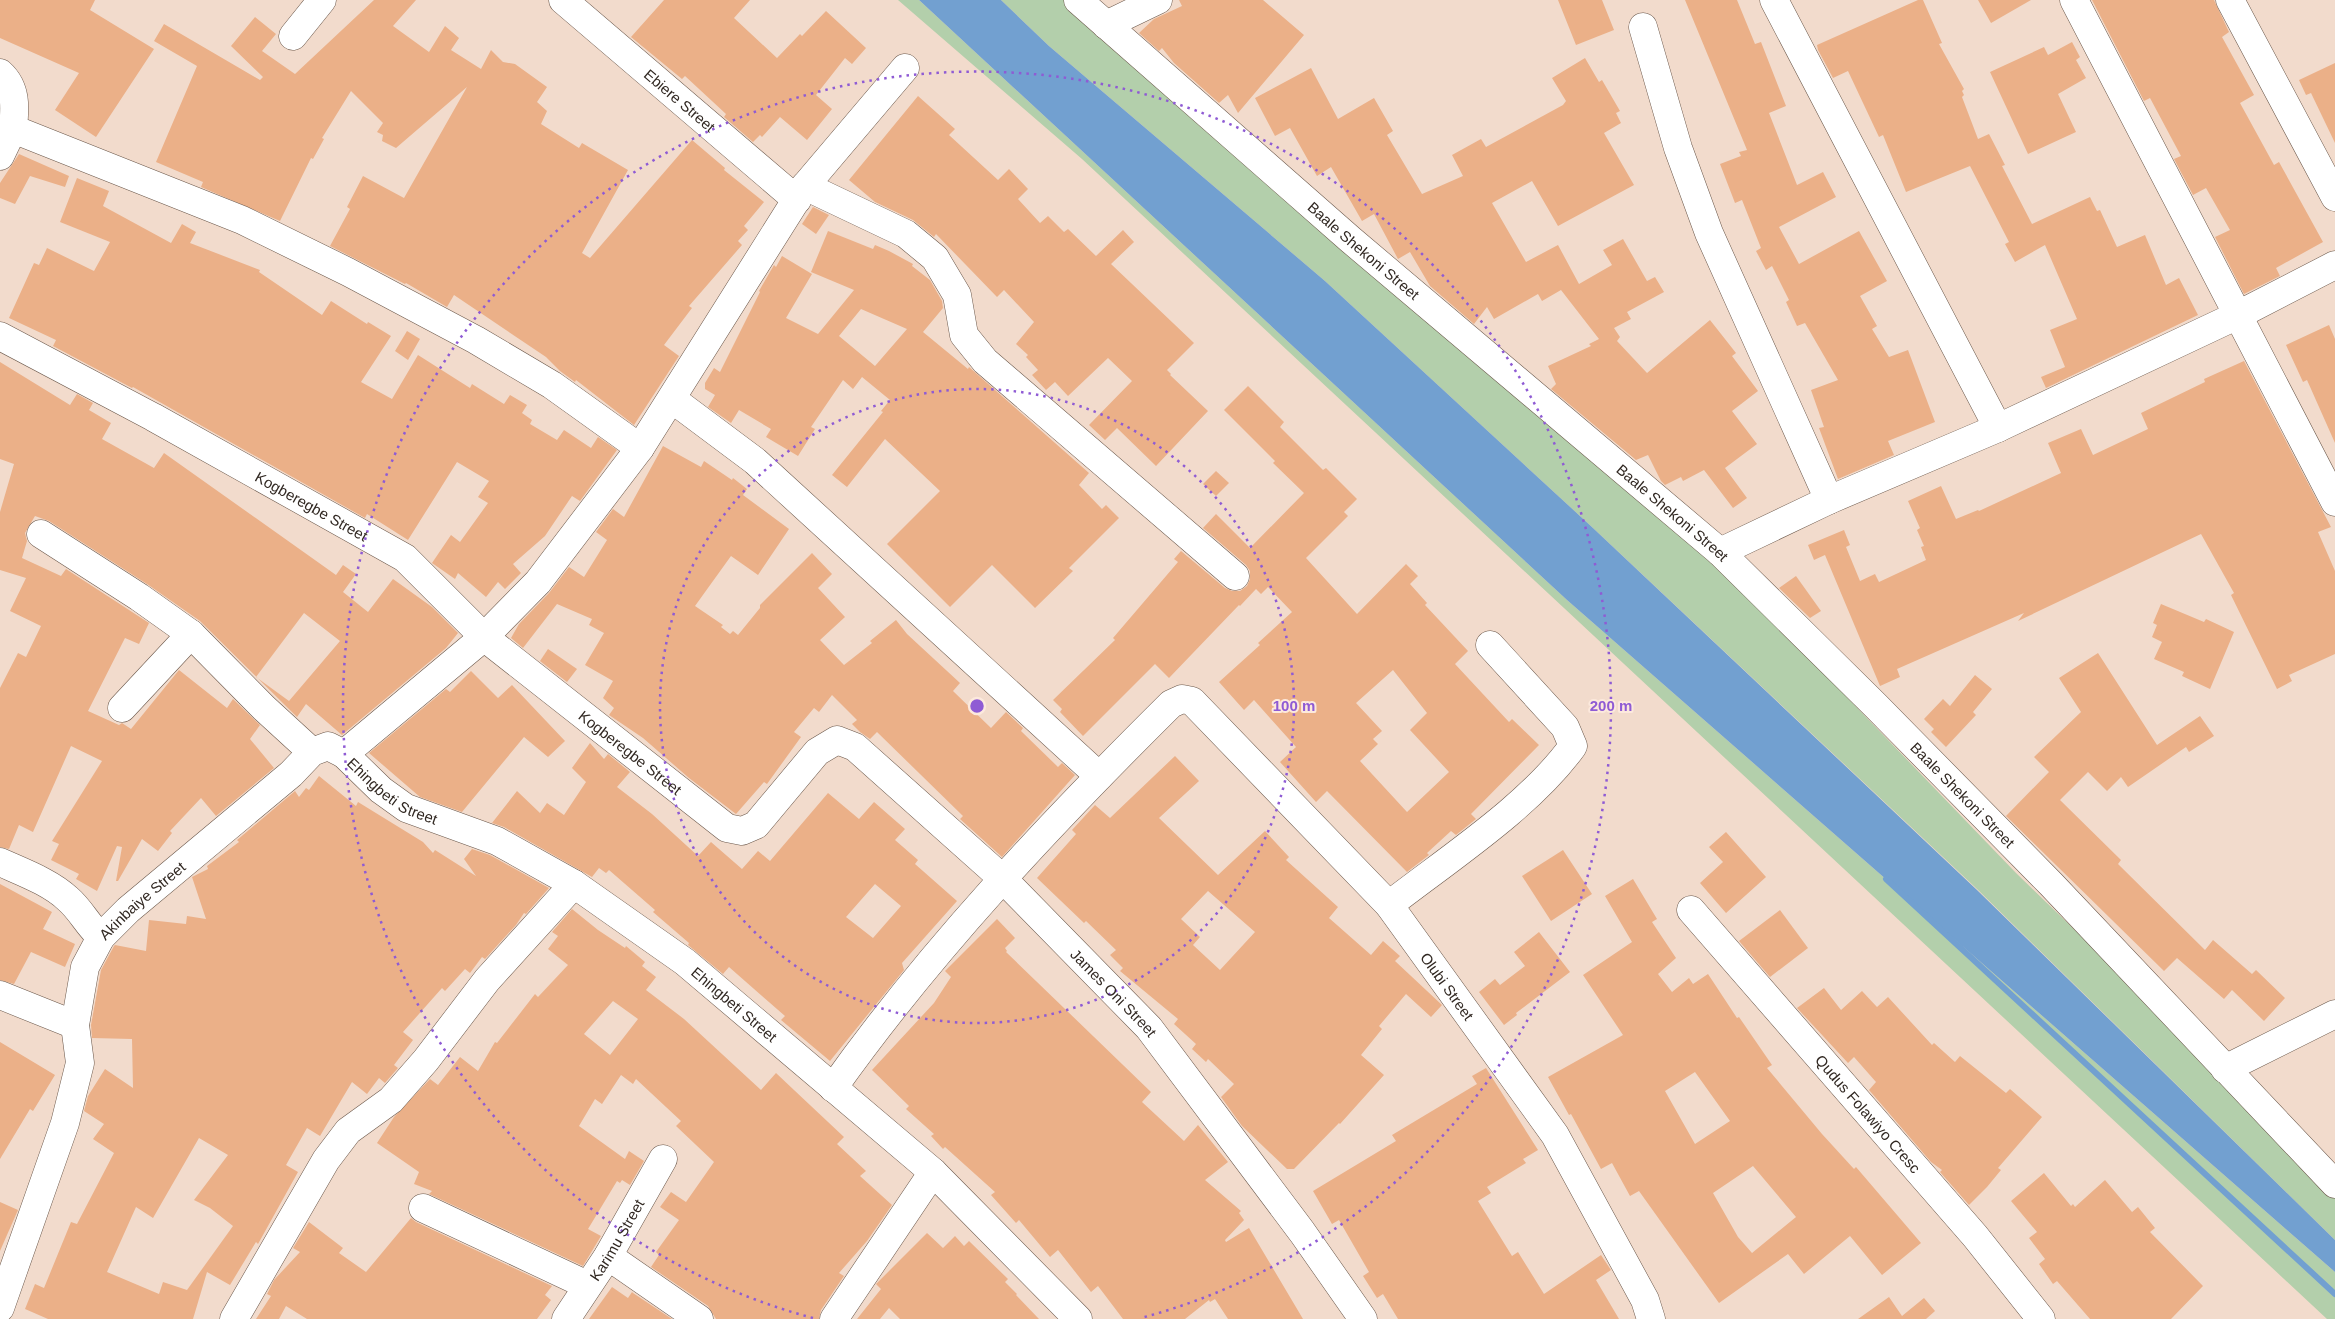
<svg xmlns="http://www.w3.org/2000/svg" width="2335" height="1319" font-family="Helvetica,sans-serif">
  <style>
    .green { fill: #b3cfab }
    .water { fill: #72a0d0 }
    .lines { fill: none; stroke-linecap: round; stroke-linejoin: round }
    .stream { stroke: #72a0d0; stroke-width: 6 }
    .building { fill: #ebb088; fill-rule: evenodd }
    .minor-casing { stroke: #6b584b; stroke-width: 29 }
    .minor { stroke: #fff; stroke-width: 28 }
    .ring { fill: none; stroke: #8f5bd4; stroke-width: 2.5; stroke-dasharray: 2.5 5 }
    .labels { text-anchor: middle; dominant-baseline: central; stroke-width: 4; stroke-linejoin: round; paint-order: stroke }
    .street-label { font-size: 15px; fill: #312822; stroke: #fce9dd }
    .centre { fill: #8f5bd4; stroke: #fce9dd; stroke-width: 2.5 }
    .ring-label { font-size: 15px; text-anchor: middle; font-weight: bold; fill: #8f5bd4; stroke: #fce9dd; stroke-width: 4; stroke-linejoin: round; paint-order: stroke }
  </style>
  <rect width="100%" height="100%" fill="#f2dbcc"/>
  <g class="green">
    <polygon points="898,0 919,0 1567,600 2335,1272 2335,1319 2327,1319 1082,159"/>
    <polygon points="1001,0 1077,0 1715,560 2016,873 2335,1182 2335,1240 1977,889 1593,528 1325,281 1049,46"/>
  </g>
  <polygon class="water" points="919,0 1001,0 1049,46 1325,281 1593,528 1977,890 2335,1240 2335,1272 1567,600"/>
  <g class="lines">
    <polyline class="stream" points="1886,879 2335,1294"/>
  </g>
  <g class="building">
    <polygon points="0,0 95,0 90,10 154,49 96,137 55,110 79,73 0,38"/>
    <polygon points="374,0 416,0 393,26 429,52 445,26 459,38 451,50 481,69 491,50 503,62 515,64 547,87 537,102 547,111 541,124 579,148 582,143 628,170 582,253 590,258 692,140 725,168 724,170 764,202 744,226 748,230 738,241 742,245 689,306 692,308 664,345 679,356 634,425 576,380 575,382 560,371 546,357 454,295 447,307 406,283 405,284 330,246 350,209 347,207 363,176 404,198 467,87 396,148 382,141 383,135 377,132 383,123 351,91 322,138 324,139 313,159 311,158 280,221 201,187 203,182 156,162 197,66 154,41 164,24 260,80 263,77 231,46 255,17 276,34 262,51 295,74"/>
    <polygon points="664,0 750,0 734,18 777,58 800,34 802,36 826,11 866,48 852,64 845,58 816,95 832,109 807,140 780,117 762,137 760,135 753,142 724,117 726,114 685,76 682,79 631,37"/>
    <polygon points="1179,0 1263,0 1304,35 1238,113 1228,95 1219,103 1174,63 1162,48 1159,51 1139,33 1154,19 1182,6"/>
    <polygon points="1558,0 1602,0 1614,30 1576,45"/>
    <polygon points="1685,0 1737,0 1755,44 1761,42 1786,106 1769,113 1797,185 1823,172 1836,197 1779,227 1799,264 1859,231 1887,281 1860,296 1877,326 1872,329 1889,357 1908,350 1935,422 1888,441 1894,455 1838,479 1819,428 1824,427 1811,390 1838,380 1805,323 1797,326 1786,302 1789,300 1772,266 1766,270 1756,251 1761,248 1742,200 1735,203 1720,164 1741,156 1739,152 1747,150"/>
    <polygon points="1918,0 1923,0 1942,43 1939,44 1964,89 1962,91 1964,95 1962,97 1978,139 1989,134 2005,165 2002,166 2032,224 2090,197 2097,211 2100,210 2117,247 2145,235 2166,285 2179,278 2198,315 2046,388 2041,377 2065,367 2050,330 2077,319 2045,245 2015,262 2005,244 2009,242 1970,166 1906,192 1883,135 1879,137 1848,71 1833,78 1818,50 1817,45"/>
    <polygon points="1978,0 2031,0 1991,23"/>
    <polygon points="2092,0 2214,0 2229,32 2222,37 2254,95 2240,103 2274,165 2279,162 2323,242 2276,268 2280,276 2244,294 2215,237 2230,230 2206,188 2193,195 2174,159 2181,156 2150,98 2144,101"/>
    <polygon points="2072,42 2080,57 2076,60 2086,78 2058,94 2076,132 2028,154 1990,72 2044,47 2048,55"/>
    <polygon points="1585,58 1599,82 1602,80 1620,111 1616,113 1621,123 1604,133 1634,185 1558,226 1532,181 1492,203 1526,262 1558,245 1579,284 1612,265 1603,250 1623,239 1647,281 1655,277 1664,292 1627,312 1631,319 1614,328 1620,337 1617,341 1647,373 1710,320 1736,353 1732,356 1758,391 1732,411 1757,444 1725,468 1747,498 1733,508 1704,470 1683,481 1681,477 1665,485 1661,481 1648,455 1636,460 1551,389 1556,384 1548,366 1591,346 1589,344 1599,339 1561,290 1542,301 1538,294 1494,319 1487,307 1474,324 1430,286 1410,252 1398,259 1374,214 1362,221 1331,167 1317,176 1290,128 1275,136 1255,98 1311,68 1338,119 1374,98 1393,131 1387,135 1422,194 1463,176 1452,155 1481,139 1486,147 1563,105 1566,101 1552,78"/>
    <polygon points="2335,63 2335,143 2311,93 2306,95 2299,80"/>
    <polygon points="918,96 955,129 949,135 998,180 1009,169 1028,189 1018,199 1040,223 1048,216 1064,232 1068,229 1096,256 1123,230 1134,242 1111,264 1194,343 1167,370 1171,374 1170,375 1208,411 1156,466 1117,428 1105,440 1089,425 1132,381 1108,358 1068,396 1055,382 1046,390 1032,375 1038,370 1026,357 1028,355 1016,344 1034,322 1004,290 997,297 936,234 934,237 913,220 875,202 849,180"/>
    <polygon points="19,154 69,176 65,187 30,176 15,204 0,198 0,183"/>
    <polygon points="77,178 109,191 103,206 171,243 182,224 196,232 190,243 260,270 259,272 322,315 331,301 367,324 368,322 391,336 361,382 392,399 418,355 470,388 472,384 504,404 510,395 527,405 522,413 532,420 530,424 557,440 564,430 591,448 598,437 617,450 580,501 572,496 545,536 513,564 521,573 505,589 498,582 486,597 458,573 455,579 432,563 451,535 460,542 488,503 478,497 489,481 457,462 408,540 367,514 365,518 133,387 132,388 53,346 56,340 9,318 34,263 39,265 47,248 94,271 110,242 60,222"/>
    <polygon points="813,207 829,215 816,234 802,224"/>
    <path d="M828 231 873 249 875 245 889 251 913 264 912 266 930 280 942 301 943 308 923 332 968 369 969 367 1089 473 1079 485 1102 509 1106 505 1119 518 1069 568 1073 571 1035 608 992 565 950 607 887 544 940 491 885 439 847 487 832 475 883 412 881 411 890 400 862 377 853 389 843 380 811 427 815 429 798 456 766 437 771 429 739 410 731 423 708 407 715 395 705 389V383L714 368 720 372 760 292 759 291 774 265 776 267 782 256 812 274 786 318 818 334 854 290 811 272ZM861 309 907 329 875 366 839 336Z"/>
    <polygon points="2329,325 2335,339 2335,443 2307,380 2303,382 2286,345"/>
    <polygon points="407,331 420,339 408,360 395,351"/>
    <polygon points="2244,361 2331,527 2318,532 2335,571 2335,654 2289,675 2292,681 2277,689 2231,595 2234,593 2201,534 2018,621 2024,613 1897,669 1900,677 1880,686 1825,555 1814,560 1808,545 1844,530 1850,545 1846,547 1860,581 1875,574 1879,582 1926,560 1921,547 1924,546 1917,530 1920,528 1908,501 1941,486 1956,519 1978,510 1979,511 2061,473 2048,443 2081,429 2093,455 2148,429 2141,413 2205,382 2204,379"/>
    <path d="M0 362 70 405 77 394 93 403 89 410 111 423 102 439 154 468 164 453 336 575 343 565 356 574 343 592 368 612 393 579 432 607 458 633 446 648 342 735 306 704 297 717 200 621 147 584 49 521 35 516 25 533 27 541 22 558 61 576 66 569 149 623 139 644 125 638 88 711 119 725 122 723 131 729 179 670 227 708 233 699 260 725 250 739 274 768 216 816 201 798 170 831 172 833 158 851 142 839 118 881H116L122 847 117 846 97 891 76 879 79 874 51 860 59 844 52 841 102 761 71 746 33 832 19 825 9 849 0 847V688L18 653 26 657 41 626 10 611 26 578 0 570V512L14 464 0 459ZM304 613 340 641 289 701 256 677Z"/>
    <path d="M1248 386 1284 422 1280 427 1323 470 1326 468 1357 499 1344 512 1348 516 1306 558 1357 614 1406 564 1418 576 1410 584 1427 603 1425 605 1468 651 1455 664 1509 722 1512 719 1539 745 1471 814 1476 819 1456 835 1451 831 1427 853 1429 855 1407 872 1327 791 1316 802 1280 762 1296 747 1254 700 1244 710 1219 682 1260 645 1258 643 1292 612 1268 587 1261 594 1256 589 1240 606 1239 605 1169 678 1155 664 1083 736 1060 712 1062 709 1053 700 1115 640 1113 638 1178 562 1174 559 1181 551 1225 588 1232 591H1240L1247 586 1250 579V571L1246 565 1203 528 1216 514 1250 548 1304 493 1273 463 1275 461 1224 410ZM1393 670 1427 713 1410 730 1449 772 1407 812 1360 761 1378 744 1373 739 1382 731 1356 703Z"/>
    <polygon points="663,446 701,467 704,461 732,480 733,478 747,489 743,495 789,529 758,575 731,556 695,606 723,625 721,627 730,634 733,631 738,635 760,608 760,605 812,553 832,574 818,588 845,617 820,640 844,665 872,643 870,641 896,620 907,634 960,683 953,691 991,728 1006,712 1023,728 1021,731 1058,767 1062,763 1075,775 1002,857 960,819 963,816 877,732 870,739 860,732 852,724 857,720 832,695 819,712 814,708 794,732 801,737 767,784 764,782 736,814 689,778 643,738 609,715 614,708 603,698 613,681 585,665 604,633 589,625 592,619 557,604 523,648 511,638 519,624 549,593 569,567 584,577 607,540 596,532 613,509 624,517"/>
    <polygon points="1216,471 1229,483 1216,496 1203,484"/>
    <polygon points="1796,576 1821,611 1810,618 1779,588"/>
    <polygon points="2161,604 2204,622 2206,619 2234,632 2210,689 2182,676 2184,672 2154,659 2162,642 2152,637 2157,625 2153,623"/>
    <polygon points="548,649 577,669 567,682 540,661"/>
    <polygon points="2098,653 2157,745 2200,716 2214,736 2189,752 2186,747 2128,787 2121,777 2107,791 2088,772 2060,800 2121,860 2118,864 2205,950 2213,940 2252,974 2256,970 2285,998 2264,1021 2232,990 2224,999 2177,958 2164,971 2006,816 2049,772 2034,757 2081,712 2059,678"/>
    <polygon points="471,671 498,698 512,685 565,741 548,757 524,737 462,812 420,797 369,753 446,689 450,692"/>
    <polygon points="1975,675 1992,689 1973,712 1976,715 1946,747 1931,732 1934,729 1924,719 1943,699 1950,706"/>
    <path d="M590 743 604 759 608 754 630 772 617 787 652 814 698 856 711 842 742 869 758 851 770 861 828 793 859 819 874 802 905 829 895 840 918 860 915 864 957 901 902 963 904 970 830 1061 781 1020 785 1016 729 967 723 974 688 945 689 943 653 912 655 910 609 870 606 873 599 868 592 877 504 827 492 823 517 791 540 813 547 803 564 815 586 782 572 768ZM875 884 901 906 873 938 846 917Z"/>
    <path d="M1175 756 1199 781 1159 818 1218 875 1265 831 1289 857 1286 860 1338 907 1329 918 1371 955 1383 941 1400 956 1395 961 1442 1005 1431 1017 1406 994 1379 1026 1382 1029 1361 1055 1384 1075 1340 1124 1339 1123 1294 1169H1287L1242 1126 1221 1097 1234 1084 1208 1059 1206 1062 1192 1049 1196 1044 1174 1024 1178 1019 1120 971 1123 968 1110 955 1116 950 1086 921 1084 923 1037 878 1076 834 1072 830 1095 805 1110 818ZM1208 891 1255 932 1220 970 1193 945 1200 937 1181 919Z"/>
    <path d="M319 776 356 806 358 802 423 842 433 853 435 850 476 876 464 859 472 849 490 855 549 888 526 914 524 913 516 925 485 959 482 957 470 973 465 969 445 991 442 988 403 1032 413 1040 394 1065 398 1068 385 1083 379 1078 367 1094 352 1082 320 1136 307 1128 286 1165 298 1172 258 1244 256 1242 230 1285 207 1272 193 1319H48L25 1309 35 1284 44 1288 71 1222 77 1224 114 1153 93 1139 104 1124 84 1111 88 1096 105 1069 133 1088 132 1039 92 1038 91 1025 101 970 114 946 115 945 146 951 149 920 186 924 187 916 206 919 192 877 208 869 207 866 239 842 237 840 295 791 299 797 306 788 309 790ZM199 1138 228 1155 194 1200 210 1208 233 1226 187 1290 163 1282 159 1294 107 1272 136 1207 153 1218Z"/>
    <polygon points="1726,832 1766,877 1726,913 1700,883 1723,862 1709,847"/>
    <polygon points="1563,850 1592,894 1551,921 1522,876"/>
    <path d="M1633 879 1657 919 1652 922 1676 958 1658 974 1672 992 1689 978 1693 984 1708 974 1737 1018 1739 1017 1772 1065 1767 1068 1822 1134 1854 1169 1856 1167 1921 1243 1882 1275 1850 1236 1804 1274 1788 1254 1719 1303 1639 1191 1630 1196 1612 1163 1601 1169 1571 1114 1569 1115 1548 1077 1623 1035 1583 975 1632 942 1605 896ZM1695 1072 1730 1121 1695 1144 1665 1091ZM1753 1166 1796 1217 1752 1253 1738 1237 1713 1193Z"/>
    <polygon points="0,884 52,912 43,929 75,944 65,967 31,952 14,984 0,980"/>
    <path d="M572 909 598 930 625 948 626 946 645 962 642 966 656 977 646 990 684 1019 761 1090 776 1073 794 1090 844 1137 837 1144 866 1171 860 1176 892 1205 867 1241 839 1273 844 1276 821 1310 819 1319H716L708 1306 651 1267 659 1255 656 1252 679 1220 660 1207 671 1192 686 1202 714 1162 676 1126 681 1121 636 1079 633 1084 621 1075 602 1104 595 1099 579 1126 625 1159 629 1151 644 1161 630 1185 622 1180 620 1183 617 1181 588 1229 601 1236 583 1266 429 1194 432 1191 414 1184 419 1172 377 1143 394 1117 430 1079 438 1085 460 1057 478 1071 495 1042 497 1043 535 994 538 997 568 965 548 949 558 936 552 932ZM613 1001 638 1019 610 1055 584 1034Z"/>
    <polygon points="1780,910 1808,948 1770,977 1739,941"/>
    <polygon points="997,919 1015,938 1005,948 1007,951 1006,952 1151,1092 1142,1102 1184,1141 1198,1125 1228,1162 1205,1180 1241,1211 1239,1213 1244,1220 1225,1240 1226,1242 1249,1228 1303,1319 1228,1319 1215,1299 1210,1302 1209,1300 1185,1319 1123,1319 1098,1286 1091,1292 1058,1250 1050,1257 1019,1220 1016,1223 991,1195 995,1192 945,1147 943,1149 931,1136 934,1134 906,1109 909,1106 872,1070 934,1003 951,977 945,971"/>
    <polygon points="1539,932 1570,972 1516,1013 1517,1015 1504,1025 1479,992 1495,979 1500,985 1525,966 1514,952"/>
    <polygon points="1824,988 1841,1010 1862,991 1877,1007 1888,997 1932,1045 1934,1043 1955,1062 1960,1056 2006,1093 2010,1089 2042,1117 1998,1168 2001,1170 1987,1187 1969,1205 1940,1172 1942,1170 1931,1162 1869,1090 1876,1082 1854,1057 1848,1063 1797,1008"/>
    <polygon points="0,1042 55,1075 33,1111 30,1109 0,1159"/>
    <polygon points="1486,1068 1538,1150 1523,1159 1526,1163 1487,1187 1491,1193 1478,1201 1512,1256 1518,1252 1544,1294 1601,1255 1611,1270 1596,1280 1619,1319 1398,1319 1383,1294 1377,1298 1363,1276 1369,1272 1339,1220 1332,1224 1313,1191 1396,1141 1392,1135 1477,1084 1472,1076"/>
    <polygon points="2044,1173 2071,1206 2073,1204 2075,1207 2105,1180 2132,1212 2138,1207 2155,1228 2150,1232 2203,1286 2171,1319 2090,1319 2057,1281 2053,1284 2039,1264 2045,1259 2029,1238 2037,1232 2011,1201"/>
    <polygon points="0,1202 18,1210 0,1251"/>
    <polygon points="411,1218 416,1222 552,1286 545,1295 551,1300 537,1319 307,1319 286,1306 279,1319 256,1319 271,1296 267,1294 274,1280 300,1252 293,1248 309,1222 343,1248 339,1253 366,1272"/>
    <polygon points="927,1233 943,1248 955,1236 964,1246 969,1241 1008,1279 1005,1282 1017,1294 1016,1295 1039,1319 900,1319 889,1308 880,1319 857,1319 881,1289 876,1284"/>
    <polygon points="612,1287 628,1298 632,1292 633,1293 672,1319 589,1319"/>
    <polygon points="1889,1297 1902,1316 1924,1298 1935,1311 1926,1319 1858,1319"/>
  </g>
  <g class="lines">
    <g class="minor-casing">
      <g id="minor">
        <path id="s1" d="M563 0 797 200"/>
        <path id="s2" d="M1078 0 1351 240 1720 552 1876 706 2051 884 2335 1184"/>
        <polyline points="1774,0 1998,428"/>
        <polyline points="2074,0 2335,502"/>
        <polyline points="2230,0 2335,197"/>
        <polyline points="1106,25 1158,0"/>
        <polyline points="1643,27 1678,148 1709,233 1829,500"/>
        <polyline points="293,36 322,0"/>
        <path d="M0 73C17 88 15 108 13 129L242 220 348 272 476 340 552 385 640 448"/>
        <polyline points="0,156 13,129"/>
        <polyline points="805,186 906,234 935,258 957,295 964,335 985,361 1235,576"/>
        <path id="s3" d="M0 336 153 417 405 558 484 637 727 828 742 831 756 825 817 752 837 740 855 747 1003 879 1149 1028 1302 1232 1363 1319"/>
        <polyline points="672,399 755,461 1099,776"/>
        <polyline points="41,534 139,597 191,634 264,708 312,752"/>
        <polyline points="1720,552 1829,500 1998,428 2238,315 2335,265"/>
        <polyline points="122,708 191,634"/>
        <path id="s4" d="M344 754 381 790 406 808 497 841 574 884 685 962 933 1172 1078 1319"/>
        <path d="M0 862C22 872 50 882 68 899 81 910 88 926 101 937"/>
        <path d="M1389 905C1448 859 1530 806 1573 746L1565 727 1490 645"/>
        <path id="s5" d="M1691 910 1975 1236 2041 1319"/>
        <polyline points="0,995 75,1025"/>
        <polyline points="2225,1069 2335,1014"/>
        <path id="s6" d="M833 1088C931 950 1051 823 1171 704L1182 699 1192 701 1389 905 1555 1135 1645 1300 1651 1319"/>
        <polyline points="423,1208 587,1285"/>
        <polyline points="608,1256 699,1319"/>
        <path id="s7" d="M0 1308 65 1123 80 1063 75 1025 85 967 101 937 128 910 291 774 312 752 328 746 344 754 484 637 538 582 640 448 805 186 905 68"/>
        <polyline points="234,1319 326,1160 348,1131 391,1100 426,1060 487,980 574,884"/>
        <path id="s8" d="M566 1319 608 1256 663 1159"/>
        <polyline points="834,1319 933,1172"/>
      </g>
    </g>
    <use href="#minor" class="minor"/>
  </g>
  <g class="ring">
    <circle cx="977" cy="706" r="317"/>
    <path d="M813 1318A634 634 0 1 1 1141 1318"/>
  </g>
  <g class="labels">
    <g class="street-label">
      <text stroke="none"><textPath href="#s1" startOffset="154">Ebiere Street</textPath></text>
      <text stroke="none"><textPath href="#s2" startOffset="380">Baale Shekoni Street</textPath></text>
      <text stroke="none"><textPath href="#s3" startOffset="355">Kogberegbe Street</textPath></text>
      <text stroke="none"><textPath href="#s2" startOffset="785">Baale Shekoni Street</textPath></text>
      <text stroke="none"><textPath href="#s3" startOffset="760">Kogberegbe Street</textPath></text>
      <text stroke="none"><textPath href="#s4" startOffset="62">Ehingbeti Street</textPath></text>
      <text stroke="none"><textPath href="#s2" startOffset="1190">Baale Shekoni Street</textPath></text>
      <text stroke="none"><textPath href="#s7" startOffset="444">Akinbaiye Street</textPath></text>
      <text stroke="none"><textPath href="#s6" startOffset="918">Olubi Street</textPath></text>
      <text stroke="none"><textPath href="#s3" startOffset="1408">James Oni Street</textPath></text>
      <text stroke="none"><textPath href="#s4" startOffset="468">Ehingbeti Street</textPath></text>
      <text stroke="none"><textPath href="#s5" startOffset="270">Qudus Folawiyo Cresc</textPath></text>
      <text stroke="none"><textPath href="#s8" startOffset="94">Karimu Street</textPath></text>
    </g>
  </g>
  <circle cx="977" cy="706" r="8" class="centre"/>
  <g class="ring-label">
    <text x="1294" y="711">100 m</text>
    <text x="1611" y="711">200 m</text>
  </g>
</svg>
